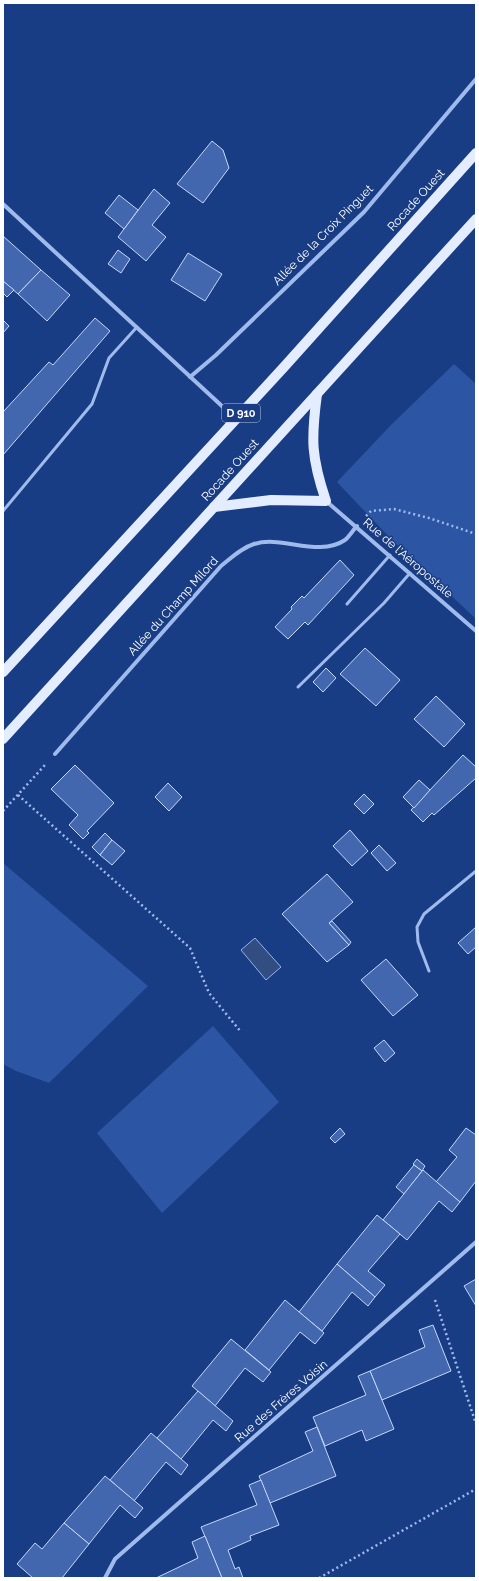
<svg xmlns="http://www.w3.org/2000/svg" width="479" height="1581" font-family="Raleway,sans-serif">
  <style>
    .green { fill: #2c55a3 }
    .water { fill: #324d82; stroke: #92b3ee }
    .building { fill: #4267ae; stroke: #c4d7f9 }
    .lines { fill: none; stroke-linecap: round; stroke-linejoin: round }
    .path { stroke: #9fbaec; stroke-width: 2.5; stroke-dasharray: 2 3; stroke-linecap: butt }
    .service { stroke: #9fbaec; stroke-width: 3 }
    .minor { stroke: #9fbaec; stroke-width: 4 }
    .primary { stroke: #e4ecff; stroke-width: 10 }
    .labels { text-anchor: middle; dominant-baseline: central; stroke-width: 3; stroke-linejoin: round; paint-order: stroke }
    .shield { fill: #193d84; stroke: #bac5da; stroke-width: 1 }
    .shield-label { font-size: 11px; font-weight: bold; fill: #fff }
    .street-label { font-size: 12px; fill: #fff; stroke: #193d84 }
  </style>
  <rect width="100%" height="100%" fill="#193d84"/>
  <g class="green">
    <polygon points="454,364 476,384 476,619 391,539 337,482 392,424"/>
    <polygon points="3,863 148,986 49,1083 16,1071 3,1064"/>
    <polygon points="213,1026 279,1102 162,1213 97,1133"/>
  </g>
  <polygon class="water" points="255,938 281,967 266,980 241,950"/>
  <g class="building">
    <polygon points="212,141 223,150 229,168 203,203 177,184"/>
    <polygon points="154,189 170,203 152,225 166,237 146,261 118,237"/>
    <polygon points="119,195 138,210 124,229 105,213"/>
    <polygon points="3,236 41,270 18,294 3,281"/>
    <polygon points="118,250 130,259 121,273 108,264"/>
    <polygon points="188,253 222,274 205,301 171,280"/>
    <polygon points="41,270 70,295 47,321 18,294"/>
    <polygon points="3,281 14,290 7,297 3,293"/>
    <polygon points="95,318 110,331 3,455 3,412 49,362 53,365"/>
    <polygon points="3,320 9,326 3,333"/>
    <polygon points="340,560 354,575 308,625 305,622 288,639 275,627 292,609 291,607 302,596 304,598"/>
    <polygon points="365,648 400,680 376,706 340,674"/>
    <polygon points="326,668 336,678 323,692 313,682"/>
    <polygon points="436,696 465,724 444,747 414,719"/>
    <polygon points="463,755 476,767 476,778 434,815 432,813 423,822 411,810"/>
    <polygon points="75,765 114,803 87,831 89,833 83,839 69,825 78,815 51,789"/>
    <polygon points="419,780 430,790 414,808 403,797"/>
    <polygon points="168,783 182,797 169,811 155,797"/>
    <polygon points="364,794 374,804 364,814 354,804"/>
    <polygon points="350,830 368,851 352,866 333,846"/>
    <polygon points="105,833 112,840 100,855 92,847"/>
    <polygon points="112,840 125,851 112,865 100,855"/>
    <polygon points="379,845 396,863 387,871 371,853"/>
    <polygon points="327,874 353,902 329,923 349,945 327,962 282,914"/>
    <polygon points="332,921 351,942 349,945 329,923"/>
    <polygon points="476,927 476,947 468,954 458,943"/>
    <polygon points="386,959 418,995 393,1016 361,980"/>
    <polygon points="384,1040 395,1053 385,1062 374,1048"/>
    <polygon points="340,1128 345,1134 335,1143 330,1138"/>
    <polygon points="466,1128 476,1135 476,1181 460,1202 436,1182 457,1157 449,1150"/>
    <polygon points="417,1159 425,1166 422,1171 413,1164"/>
    <polygon points="414,1165 422,1171 404,1194 396,1187"/>
    <polygon points="423,1170 460,1202 452,1212 439,1201 407,1240 383,1220"/>
    <polygon points="377,1215 400,1234 368,1271 385,1285 375,1297 337,1264"/>
    <polygon points="337,1264 375,1297 368,1306 352,1292 322,1331 299,1312"/>
    <polygon points="476,1279 476,1306 464,1286"/>
    <polygon points="285,1300 324,1333 315,1344 300,1332 269,1370 245,1350"/>
    <polygon points="433,1325 451,1371 382,1400 370,1371 425,1347 419,1330"/>
    <polygon points="231,1339 271,1372 263,1382 245,1368 215,1406 192,1386"/>
    <polygon points="370,1371 394,1429 366,1441 362,1430 325,1446 313,1417 366,1395 358,1376"/>
    <polygon points="198,1391 233,1421 226,1431 213,1420 181,1459 157,1438"/>
    <polygon points="317,1427 336,1476 270,1503 259,1476 313,1451 305,1432"/>
    <polygon points="151,1433 188,1465 181,1475 166,1462 134,1501 110,1480"/>
    <polygon points="105,1476 143,1508 135,1518 120,1505 89,1544 64,1523"/>
    <polygon points="261,1480 279,1525 250,1536 251,1540 228,1550 235,1569 239,1567 243,1578 222,1578 201,1527 257,1505 249,1485"/>
    <polygon points="64,1523 89,1544 62,1578 33,1578 17,1564 35,1543 42,1549"/>
    <polygon points="205,1536 222,1578 156,1578 198,1558 192,1542"/>
  </g>
  <g class="lines">
    <g class="path">
      <polyline points="366,516 371,511 394,509 429,518 476,534"/>
      <polyline points="18,795 190,948 209,993 241,1032"/>
      <polyline points="3,811 45,765"/>
      <polyline points="435,1300 476,1424"/>
      <polyline points="319,1578 476,1489"/>
    </g>
    <g class="service">
      <polyline points="3,511 92,404 109,358 137,327"/>
      <polyline points="347,604 390,555"/>
      <polyline points="298,687 384,603 410,573"/>
      <polyline points="429,971 418,942 417,927 424,914 476,871"/>
    </g>
    <g class="minor">
      <polyline points="3,204 236,419"/>
      <polyline points="190,377 216,355 364,212 476,79"/>
      <polyline points="326,501 476,631"/>
      <path d="M55 754 221 566C231 558 241 548 254 544 282 535 318 558 345 540 349 537 353 530 357 526"/>
      <polyline points="105,1578 115,1559 476,1242"/>
    </g>
    <g class="primary">
      <path d="M214 507 271 500 326 501C311 457 311 439 317 394"/>
      <polyline points="3,672 284,367 476,153"/>
      <polyline points="3,739 476,219"/>
    </g>
  </g>
  <g class="labels">
    <rect class="shield" x="222" y="404" width="38" height="18" rx="3"/>
    <g class="shield-label">
      <text x="241" y="413">D 910</text>
    </g>
    <g class="street-label">
      <text transform="translate(416 200) rotate(-48)">Rocade Ouest</text>
      <text transform="translate(323 235) rotate(-45)">Allée de la Croix Pinguet</text>
      <text transform="translate(230 470) rotate(-48)">Rocade Ouest</text>
      <text transform="translate(408 558) rotate(41)">Rue de l'Aéropostale</text>
      <text transform="translate(173 606) rotate(-48)">Allée du Champ Milord</text>
      <text transform="translate(281 1401) rotate(-41)">Rue des Frères Voisin</text>
    </g>
  </g>
  <rect width="479" height="1581" fill="none" stroke="#ffffff" stroke-width="8"/>
</svg>
